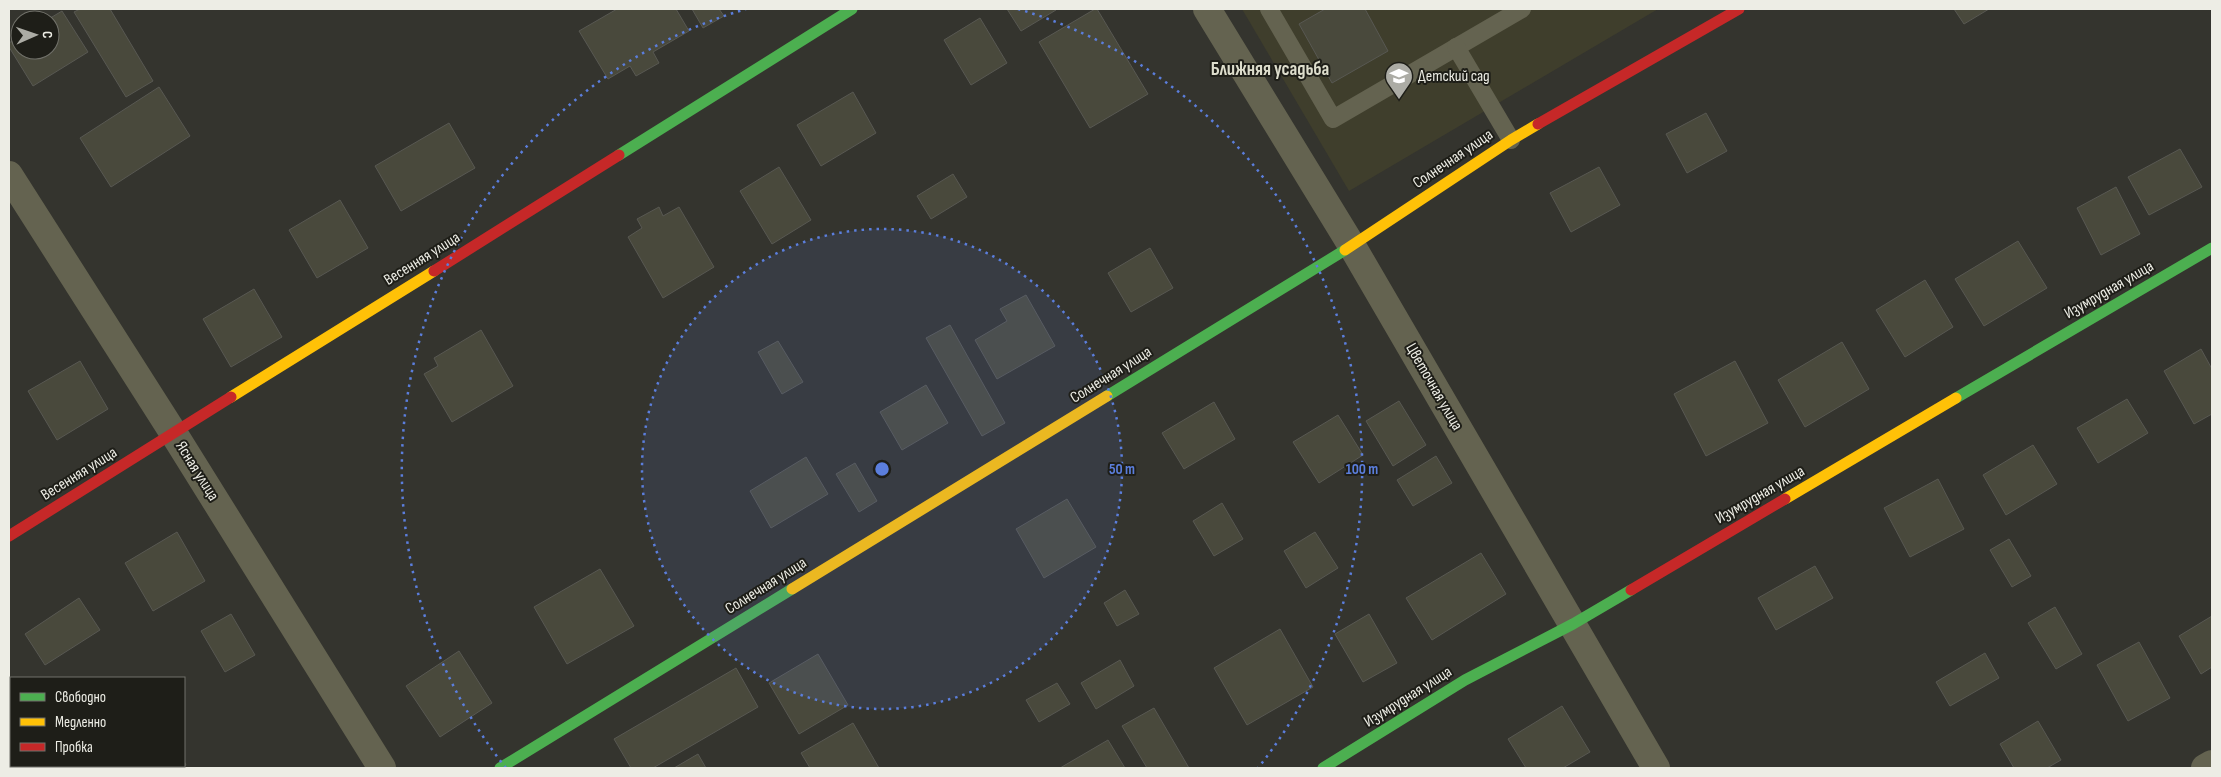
<svg xmlns="http://www.w3.org/2000/svg" width="2221" height="777" font-family="'Sofia Sans Condensed',sans-serif">
  <style>
    .built { fill: #3f3e2c }
    .building { fill: #49493c; stroke: #585852 }
    .lines { fill: none; stroke-linecap: round; stroke-linejoin: round }
    .lane { stroke: #646350; stroke-width: 18 }
    .street { stroke: #646350; stroke-width: 28 }
    .fast { stroke: #4caf50; stroke-width: 11 }
    .slow { stroke: #ffc107; stroke-width: 11 }
    .jam { stroke: #c62828; stroke-width: 11 }
    .ring { fill: none; stroke: #5b7edc; stroke-width: 2.5; stroke-dasharray: 2.5 5 }
    .labels { text-anchor: middle; dominant-baseline: central; stroke-width: 4; stroke-linejoin: round; paint-order: stroke }
    .poi-label { font-size: 16px; fill: #edede5; stroke: #1e1e18; text-anchor: start }
    .street-label { font-size: 16px; fill: #edede5; stroke: #1e1e18 }
    .quarter-label { font-size: 19px; font-weight: bold; fill: #ddc; stroke: #1e1e18 }
    .centre { fill: #5b7edc; stroke: #1e1e18; stroke-width: 2.5 }
    .ring-label { font-size: 15px; text-anchor: middle; font-weight: bold; fill: #5b7edc; stroke: #1e1e18; stroke-width: 4; stroke-linejoin: round; paint-order: stroke }
  </style>
  <rect width="100%" height="100%" fill="#34342e"/>
  <polygon class="built" points="1242,9 1658,9 1349,191"/>
  <g class="building">
    <polygon points="80,9 110,9 153,81 126,97 74,12"/>
    <polygon points="617,9 676,9 689,31 653,52 659,63 636,76 630,66 608,79 579,31"/>
    <polygon points="692,9 719,9 724,16 703,28"/>
    <polygon points="1007,9 1056,9 1056,10 1021,31"/>
    <polygon points="1095,9 1097,9 1148,94 1090,128 1039,42"/>
    <polygon points="1325,9 1365,9 1388,51 1332,83 1299,24"/>
    <polygon points="1954,9 1989,9 1964,24"/>
    <polygon points="62,11 88,52 33,86 9,47 9,43 20,36 20,50 50,50 50,20 47,20"/>
    <polygon points="980,18 1007,63 971,85 944,40"/>
    <polygon points="159,87 190,136 111,187 80,138"/>
    <polygon points="853,92 876,133 821,166 797,125"/>
    <polygon points="1706,113 1727,151 1687,173 1666,134"/>
    <polygon points="449,123 475,168 401,211 375,166"/>
    <polygon points="2180,149 2202,187 2149,215 2128,177"/>
    <polygon points="779,167 811,220 772,244 740,191"/>
    <polygon points="1599,167 1620,205 1571,232 1550,193"/>
    <polygon points="953,174 967,197 931,219 917,196"/>
    <polygon points="2116,187 2140,234 2101,255 2077,208"/>
    <polygon points="340,200 368,248 317,278 289,230"/>
    <polygon points="659,207 663,216 679,207 714,267 663,298 628,237 642,228 637,219"/>
    <polygon points="2018,241 2047,288 1984,326 1955,279"/>
    <polygon points="1150,248 1173,288 1131,312 1108,273"/>
    <polygon points="1925,280 1953,327 1905,357 1876,310"/>
    <polygon points="254,289 282,337 231,367 203,319"/>
    <polygon points="1026,295 1055,346 997,379 975,340 1007,321 1000,309"/>
    <polygon points="950,325 1005,423 982,436 926,338"/>
    <polygon points="481,330 513,386 452,422 424,374 438,366 434,358"/>
    <polygon points="778,341 803,382 782,394 758,352"/>
    <polygon points="1842,342 1869,389 1805,427 1778,380"/>
    <polygon points="2201,349 2212,369 2212,414 2194,424 2164,371"/>
    <polygon points="80,361 108,409 57,440 28,391"/>
    <polygon points="1735,361 1768,423 1706,456 1674,394"/>
    <polygon points="926,385 948,423 902,450 880,412"/>
    <polygon points="2127,399 2148,433 2098,463 2077,428"/>
    <polygon points="1399,401 1426,445 1393,466 1366,421"/>
    <polygon points="1214,402 1235,439 1184,469 1162,433"/>
    <polygon points="1338,415 1363,455 1319,483 1293,442"/>
    <polygon points="2033,445 2057,484 2006,515 1983,475"/>
    <polygon points="1436,456 1452,483 1413,506 1397,480"/>
    <polygon points="806,457 828,494 771,528 750,491"/>
    <polygon points="855,463 877,501 859,512 836,474"/>
    <polygon points="1938,479 1964,529 1910,557 1884,508"/>
    <polygon points="1067,499 1096,547 1044,578 1016,529"/>
    <polygon points="1222,503 1243,539 1214,556 1193,521"/>
    <polygon points="177,532 205,581 153,611 125,563"/>
    <polygon points="1315,532 1338,568 1306,588 1284,551"/>
    <polygon points="2009,539 2031,576 2012,587 1990,550"/>
    <polygon points="1481,553 1506,594 1432,640 1406,598"/>
    <polygon points="1815,566 1833,598 1776,630 1758,598"/>
    <polygon points="600,569 634,626 567,664 534,607"/>
    <polygon points="1125,590 1139,614 1117,626 1104,603"/>
    <polygon points="79,598 100,630 45,665 25,634"/>
    <polygon points="2055,607 2082,654 2056,669 2028,623"/>
    <polygon points="231,614 255,655 225,672 201,631"/>
    <polygon points="1369,614 1397,663 1363,682 1335,634"/>
    <polygon points="2212,616 2212,667 2201,674 2179,636"/>
    <polygon points="1280,629 1313,687 1247,725 1214,668"/>
    <polygon points="2139,642 2170,698 2128,721 2097,665"/>
    <polygon points="459,651 492,703 440,737 406,686"/>
    <polygon points="1985,653 1999,678 1950,706 1936,682"/>
    <polygon points="818,654 848,705 799,734 769,683"/>
    <polygon points="1120,660 1134,686 1096,709 1081,683"/>
    <polygon points="736,668 758,707 653,768 631,768 614,739"/>
    <polygon points="1057,683 1070,704 1039,722 1026,700"/>
    <polygon points="1562,706 1590,752 1563,768 1526,768 1508,739"/>
    <polygon points="1154,708 1189,768 1147,768 1122,726"/>
    <polygon points="2038,721 2061,760 2047,768 2014,768 2000,744"/>
    <polygon points="853,723 879,768 810,768 801,753"/>
    <polygon points="1108,740 1125,768 1060,768"/>
    <polygon points="698,754 706,768 674,768"/>
    <polygon points="184,761 186,765 182,768 135,768 134,766 184,766"/>
  </g>
  <g class="lines">
    <g class="lane">
      <polyline points="1269,9 1333,119 1522,9"/>
      <polyline points="1456,47 1511,140"/>
    </g>
    <g class="street">
      <polyline points="1207,9 1352,246 1656,768"/>
      <polyline points="9,175 174,434 382,768"/>
      <polyline points="2205,768 2212,764"/>
    </g>
    <g class="fast">
      <polyline points="619,155 852,9"/>
      <polyline points="1107,396 1345,250"/>
      <polyline points="1956,398 2212,248"/>
      <polyline points="500,768 792,589"/>
      <polyline points="1323,768 1465,680 1573,624 1631,590"/>
    </g>
    <g class="slow">
      <polyline points="1345,250 1511,140 1538,124"/>
      <polyline points="231,397 434,271"/>
      <polyline points="1785,499 1956,398"/>
      <polyline points="792,589 1107,396"/>
    </g>
    <g class="jam">
      <polyline points="1538,124 1739,9"/>
      <polyline points="434,271 619,155"/>
      <polyline points="9,536 231,397"/>
      <polyline points="1631,590 1785,499"/>
    </g>
  </g>
  <circle cx="882" cy="469" r="240" fill="#5b7edc" fill-opacity=".12"/>
  <g class="ring">
    <circle cx="882" cy="469" r="240"/>
    <path d="M506 768A480 480 0 0 1 746 9M1018 9A480 480 0 0 1 1258 768"/>
  </g>
  <defs>
    <g id="school-pin" transform="scale(1.4375)"><path d="M0 17L-7.5 6A9.5 9.5 0 1 1 7.5 6Z" fill="#acaca5" stroke="#1e1e18"/><path d="M0-5L7-2L0 1L-7-2ZM-4 1L0 2.5L4 1V4Q0 6-4 4Z" fill="#fff"/></g>
  </defs>
  <g fill-rule="evenodd">
    <use href="#school-pin" x="1399" y="76"/>
  </g>
  <g class="labels">
    <g class="poi-label">
      <text x="1418" y="76">Детский сад</text>
    </g>
    <g class="street-label">
      <text transform="translate(1453 159) rotate(-34)">Солнечная улица</text>
      <text transform="translate(422 259) rotate(-32)">Весенняя улица</text>
      <text transform="translate(2109 290) rotate(-30)">Изумрудная улица</text>
      <text transform="translate(1111 375) rotate(-32)">Солнечная улица</text>
      <text transform="translate(1434 387) rotate(60)">Цветочная улица</text>
      <text transform="translate(197 471) rotate(58)">Ясная улица</text>
      <text transform="translate(79 474) rotate(-32)">Весенняя улица</text>
      <text transform="translate(1760 495) rotate(-30)">Изумрудная улица</text>
      <text transform="translate(766 586) rotate(-32)">Солнечная улица</text>
      <text transform="translate(1408 697) rotate(-32)">Изумрудная улица</text>
    </g>
    <g class="quarter-label">
      <text x="1270" y="69">Ближняя усадьба</text>
    </g>
  </g>
  <circle cx="882" cy="469" r="8" class="centre"/>
  <g class="ring-label">
    <text x="1122" y="474">50 m</text>
    <text x="1362" y="474">100 m</text>
  </g>
  <rect width="2221" height="777" fill="none" stroke="#edede5" stroke-width="20"/>
  <rect x="10" y="677" width="175" height="90" fill="#1e1e18" stroke="#71716a"/>
  <rect x="20" y="693" width="25" height="8" fill="#4caf50" stroke="#71716a"/>
  <text x="55" y="702" font-size="15" fill="#edede5">Свободно</text>
  <rect x="20" y="718" width="25" height="8" fill="#ffc107" stroke="#71716a"/>
  <text x="55" y="727" font-size="15" fill="#edede5">Медленно</text>
  <rect x="20" y="743" width="25" height="8" fill="#c62828" stroke="#71716a"/>
  <text x="55" y="752" font-size="15" fill="#edede5">Пробка</text>
  <g transform="translate(35 35) rotate(88)"><circle r="24" fill="#1e1e18" stroke="#71716a"/>
  <path d="M0-4L9 19L0 12L-9 19Z" fill="#acaca5"/>
  <text y="-8" font-size="14" font-weight="bold" text-anchor="middle" fill="#edede5">С</text>
  </g>
</svg>
